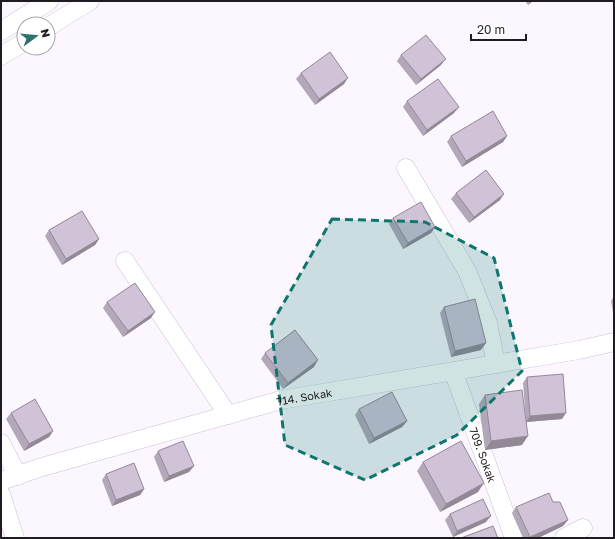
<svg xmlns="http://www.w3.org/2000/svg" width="615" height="539" font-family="'Golos Text',sans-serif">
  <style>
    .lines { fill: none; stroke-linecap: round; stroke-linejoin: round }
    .minor-casing { stroke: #ccc0d3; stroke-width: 19 }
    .minor { stroke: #fff; stroke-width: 18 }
    .wall { fill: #b3a8b9 }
    .shaded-wall { fill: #928896 }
    .building { fill: #d0c3d7; stroke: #928896 }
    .marked { fill: #0f766e; fill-opacity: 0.2; stroke: #0f766e; stroke-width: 3; stroke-dasharray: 8 5; stroke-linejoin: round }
    .labels { text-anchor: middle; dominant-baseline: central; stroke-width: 3; stroke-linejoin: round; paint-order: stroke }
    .street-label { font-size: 11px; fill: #201b22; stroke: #fff }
  </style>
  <rect width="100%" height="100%" fill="#fcf7ff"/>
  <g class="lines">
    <g class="minor-casing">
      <g id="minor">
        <polyline points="48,27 90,1"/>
        <polyline points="1,31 49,1"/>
        <polyline points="1,56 24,42"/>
        <polyline points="406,168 467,271 488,323 496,364"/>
        <polyline points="125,261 228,415"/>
        <path id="s1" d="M453 371 514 538"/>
        <polyline points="1,443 18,476"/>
        <path id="s2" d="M1 481 42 467 281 400 579 350 614 342"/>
        <polyline points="1,494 15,538"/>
        <polyline points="564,538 583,528"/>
      </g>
    </g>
    <use href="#minor" class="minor"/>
  </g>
  <g class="wall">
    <polygon points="525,1 533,1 528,5"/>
    <polygon points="401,55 441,65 416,85 397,61"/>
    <polygon points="301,73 344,84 315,105 296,79"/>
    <polygon points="407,101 454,113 423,136 403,107"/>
    <polygon points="451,136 507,136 503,142 462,167 447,142"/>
    <polygon points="456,193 500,200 469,223 451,199"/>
    <polygon points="393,218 435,227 431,233 403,249 389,224"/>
    <polygon points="49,230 99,239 95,245 62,265 45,236"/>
    <polygon points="614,296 614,318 611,301"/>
    <polygon points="107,302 151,318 123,337 103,308"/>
    <polygon points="444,307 481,350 451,357 440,313"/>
    <polygon points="265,353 314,367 283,389 261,359"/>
    <polygon points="527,377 562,419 526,422 523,383"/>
    <polygon points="485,395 522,445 485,450 479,404"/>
    <polygon points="359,409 407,421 402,427 369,444 355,415"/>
    <polygon points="11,413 53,431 49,437 24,451 6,419"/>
    <polygon points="158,451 194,466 189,472 164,482 154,457"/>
    <polygon points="423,462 478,492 440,512 417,471"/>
    <polygon points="106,474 144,489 140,495 112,506 102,480"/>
    <polygon points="553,502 568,520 563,526 538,538 523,538 512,513 516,507"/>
    <polygon points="450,514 486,522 453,537 445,520"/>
  </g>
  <g class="shaded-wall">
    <polygon points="531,1 533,1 528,5"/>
    <polygon points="446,59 441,65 416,85 421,79"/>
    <polygon points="348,78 344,84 315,105 319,99"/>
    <polygon points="459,107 454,113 423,136 427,130"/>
    <polygon points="507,136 503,142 462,167 466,161"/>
    <polygon points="504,194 500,200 469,223 474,217"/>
    <polygon points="435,227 431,233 403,249 408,243"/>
    <polygon points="99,239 95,245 62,265 66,259"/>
    <polygon points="155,312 151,318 123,337 128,331"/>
    <polygon points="486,343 481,350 451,357 455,351"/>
    <polygon points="318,360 314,367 283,389 288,383"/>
    <polygon points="566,413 562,419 526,422 530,416"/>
    <polygon points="407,421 402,427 369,444 374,438"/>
    <polygon points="53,431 49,437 24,451 29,444"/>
    <polygon points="528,436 522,445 485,450 491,441"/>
    <polygon points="194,466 189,472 164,482 169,476"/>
    <polygon points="484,483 478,492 440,512 446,504"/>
    <polygon points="144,489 140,495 112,506 116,500"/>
    <polygon points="491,516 486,522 453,537 457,531"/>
    <polygon points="568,520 563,526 538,538 529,538"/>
  </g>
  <g class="building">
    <polygon points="426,35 446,59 421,79 401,55"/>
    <polygon points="330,52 348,78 319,99 301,73"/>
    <polygon points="438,79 459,107 427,130 407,101"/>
    <polygon points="493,111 507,136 466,161 451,136"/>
    <polygon points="486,170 504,194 474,217 456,193"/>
    <polygon points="421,202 435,227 408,243 393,218"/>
    <polygon points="82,211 99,239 66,259 49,230"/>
    <polygon points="135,283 155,312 128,331 107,302"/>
    <polygon points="475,299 486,343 455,351 444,307"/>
    <polygon points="295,330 318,360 288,383 265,353"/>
    <polygon points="563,374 566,413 530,416 527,377"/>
    <polygon points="522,390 528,436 491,441 485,395"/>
    <polygon points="392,392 407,421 374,438 359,409"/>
    <polygon points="35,399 53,431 29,444 11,413"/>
    <polygon points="183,441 194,466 169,476 158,451"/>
    <polygon points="461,441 484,483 446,504 423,462"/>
    <polygon points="134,463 144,489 116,500 106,474"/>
    <polygon points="549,493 553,502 560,502 568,520 530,537 516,507"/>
    <polygon points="483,499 491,516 457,531 450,514"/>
    <polygon points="493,526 498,538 461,538"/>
  </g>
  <path class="marked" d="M332 219 425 222 494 258 522 371 457 435 365 480 285 445 271 325Z"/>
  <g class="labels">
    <g class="street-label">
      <text stroke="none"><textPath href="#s2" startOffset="315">714. Sokak</textPath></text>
      <text stroke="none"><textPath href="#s1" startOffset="89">709. Sokak</textPath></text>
    </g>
  </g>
  <rect width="615" height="539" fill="none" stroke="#201b22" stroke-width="4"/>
  <g transform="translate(36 36) rotate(74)"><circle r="19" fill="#ffffff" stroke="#a6a4a7"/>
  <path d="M0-3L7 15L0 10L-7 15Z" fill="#2d746a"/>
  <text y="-6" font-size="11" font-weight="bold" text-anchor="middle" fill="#201b22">N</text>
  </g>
  <path d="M471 34v6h55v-6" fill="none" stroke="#201b22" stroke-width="2"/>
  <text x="477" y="34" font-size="12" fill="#201b22" stroke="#ffffff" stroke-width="3" paint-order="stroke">20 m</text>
</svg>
